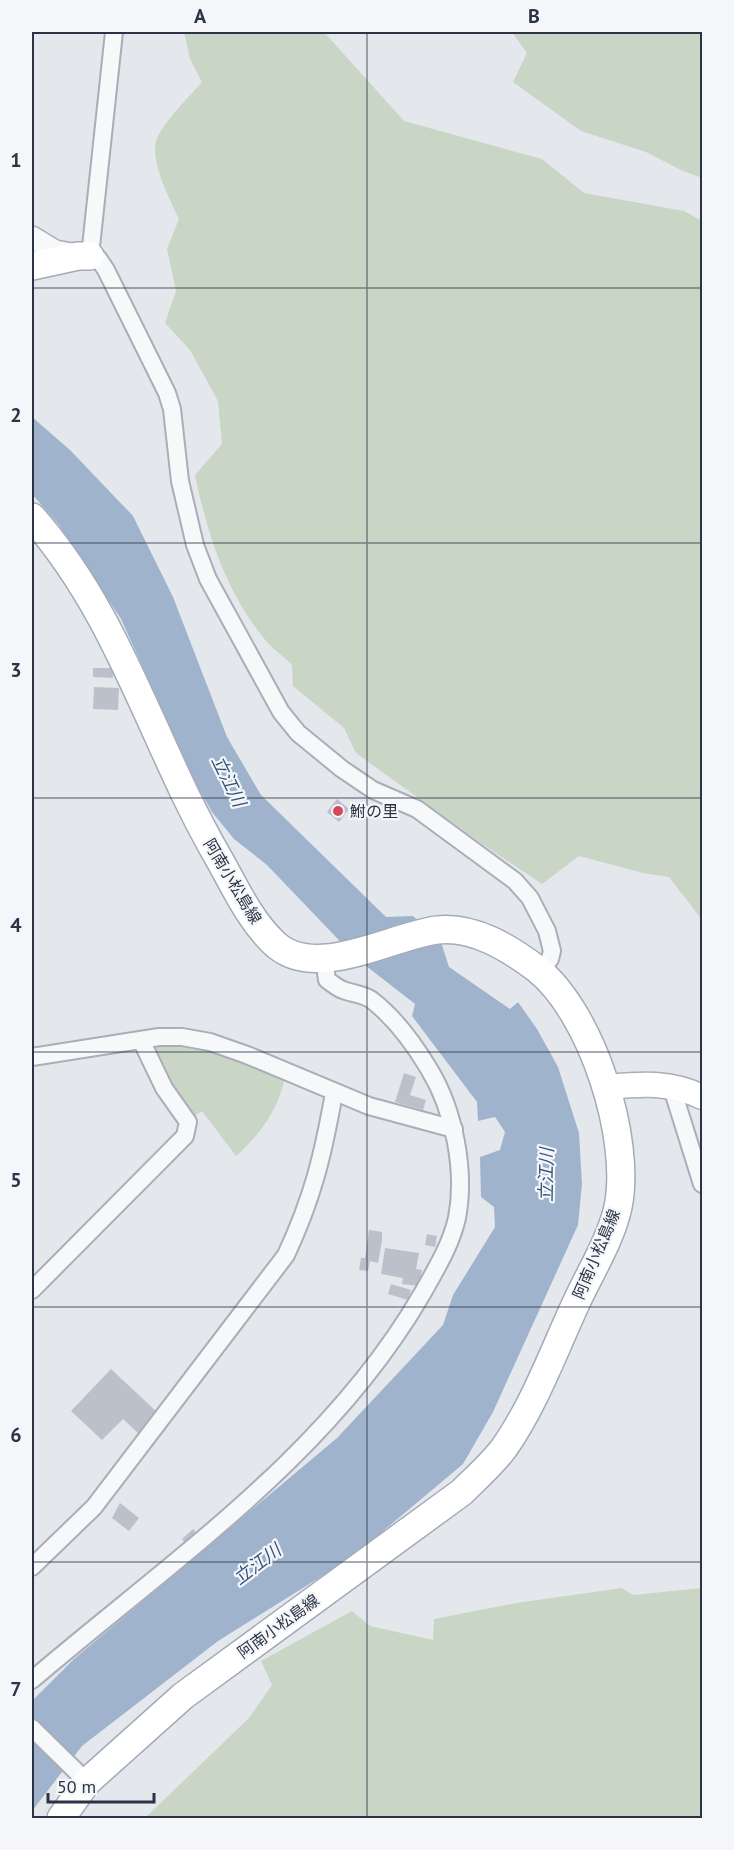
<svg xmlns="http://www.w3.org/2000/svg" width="734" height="1850" font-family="'PT Sans','Noto Sans JP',sans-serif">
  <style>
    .green { fill: #c9d6c5 }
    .water { fill: #9fb4cc }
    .building { fill: #bbc0ca }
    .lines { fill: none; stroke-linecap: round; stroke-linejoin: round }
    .minor-casing { stroke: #a9aeb7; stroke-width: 20 }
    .tertiary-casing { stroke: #a9aeb7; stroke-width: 24 }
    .secondary-casing { stroke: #a9aeb7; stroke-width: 27 }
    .primary-casing { stroke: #a3abb8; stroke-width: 30 }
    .minor { stroke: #f7f8fa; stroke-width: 16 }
    .tertiary { stroke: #f7f8fa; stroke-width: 21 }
    .secondary { stroke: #fff; stroke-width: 24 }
    .primary { stroke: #fff; stroke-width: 27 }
    .grid { fill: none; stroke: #2b3445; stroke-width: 1.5; stroke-opacity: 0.55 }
    .poi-dot { fill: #d1495b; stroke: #f4f6f9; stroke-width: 2 }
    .labels { text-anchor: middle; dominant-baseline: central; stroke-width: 4.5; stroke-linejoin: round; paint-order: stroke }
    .poi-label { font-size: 16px; fill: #2b3445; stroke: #f4f6f9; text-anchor: start }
    .street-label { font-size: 16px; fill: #2b3445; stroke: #f4f6f9 }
    .water-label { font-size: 18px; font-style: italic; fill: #34527a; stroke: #f4f6f9 }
    .neatline { fill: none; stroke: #2b3445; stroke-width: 2 }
    .grid-label { font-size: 20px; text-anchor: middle; font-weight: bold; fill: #2b3445 }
  </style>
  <rect width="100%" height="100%" fill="#e4e7ec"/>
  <g class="green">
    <path d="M184 32H324L404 121 542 159 584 193 684 211 702 221V920L669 877 643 873 579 856 542 884 482 844 356 753 344 728 293 686 292 665C283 656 270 647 262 636 225 589 207 533 195 475L222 444 218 401 190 350 165 323 176 291 167 249 179 219C170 200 151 164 156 142 160 125 190 96 202 82L190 59Z"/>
    <polygon points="512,32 702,32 702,178 683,171 646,152 581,131 513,82 527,53"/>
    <path d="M191 1043 285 1076C280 1107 260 1135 236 1156L202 1111 192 1118 170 1087 151 1044Z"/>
    <polygon points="622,1588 633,1595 702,1588 702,1818 145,1818 249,1718 272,1685 261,1661 352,1611 370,1626 433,1640 434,1619 516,1603"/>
  </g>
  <polygon class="water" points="32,417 70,450 133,516 173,597 227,737 261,795 386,917 413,916 441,942 449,967 510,1009 518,1002 537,1029 558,1067 579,1133 582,1184 578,1225 493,1412 463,1464 351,1558 218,1641 82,1746 32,1811 32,1701 74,1659 337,1438 443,1325 453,1295 495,1227 494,1207 481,1197 480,1157 500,1150 505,1132 495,1117 478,1121 477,1102 412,1016 415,1004 356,958 267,865 234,839 212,812 195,782 121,619 58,524 32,494"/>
  <g class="building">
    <polygon points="93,668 113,668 113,678 93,677"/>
    <polygon points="94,687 119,688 118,710 93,709"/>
    <polygon points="337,799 349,809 339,822 327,812"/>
    <polygon points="404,1073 416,1077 410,1095 426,1100 423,1110 395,1102"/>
    <polygon points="369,1230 382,1232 382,1241 378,1263 370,1261 368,1271 359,1270 361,1258 365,1258"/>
    <polygon points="427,1234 437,1236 435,1247 425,1245"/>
    <polygon points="385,1248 419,1253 416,1269 422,1270 419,1286 402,1284 403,1278 381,1274"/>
    <polygon points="391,1284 411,1290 408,1300 388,1294"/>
    <polygon points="111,1369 158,1413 139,1434 123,1419 102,1440 71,1411"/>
    <polygon points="120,1503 139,1518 129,1531 112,1518"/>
    <polygon points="193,1529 200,1537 188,1547 182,1539"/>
  </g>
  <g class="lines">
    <g class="minor-casing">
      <g id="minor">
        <polyline points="114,32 90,256 98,258 106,270 167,393 172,409 180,481 195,545 208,579 281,712 298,733 342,769 373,790 417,809 515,881 530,898 547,931 552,951 550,959 539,971"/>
        <polyline points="32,1057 159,1037 182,1037 210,1042 247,1055 369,1106 454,1129"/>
        <polyline points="671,1085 702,1184"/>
        <polyline points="32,1290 185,1136 188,1122 164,1088 141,1040"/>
        <path d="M32 1567 94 1507 286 1255C313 1197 323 1155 334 1093"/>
        <path d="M32 1680C170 1562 329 1455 422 1294 435 1271 451 1245 457 1218 466 1170 454 1110 429 1069 414 1044 397 1020 373 1001 365 994 353 994 343 990 337 988 332 983 327 980L324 958"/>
        <polyline points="32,1728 87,1782"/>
      </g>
    </g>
    <g class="tertiary-casing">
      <polyline id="tertiary" points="32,237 55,251 78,255"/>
    </g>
    <g class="secondary-casing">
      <path id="secondary" d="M605 1087C640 1084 670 1081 702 1097"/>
    </g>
    <g class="primary-casing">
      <g id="primary">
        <polyline points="32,266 78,256 90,256"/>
        <path d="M32 517C121 618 152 743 218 857 235 887 249 919 274 943 314 982 391 936 437 930 474 926 509 948 537 969 592 1013 632 1139 618 1207 611 1239 591 1271 577 1301 555 1348 534 1406 504 1448 492 1464 476 1478 462 1492L183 1696 87 1782 61 1818"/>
      </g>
    </g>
    <use href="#minor" class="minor"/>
    <use href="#tertiary" class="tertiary"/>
    <use href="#secondary" class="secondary"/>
    <use href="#primary" class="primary"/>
  </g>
  <path class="grid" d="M367 32V1818M32 288H702M32 543H702M32 798H702M32 1052H702M32 1307H702M32 1562H702"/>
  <circle class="poi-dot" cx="338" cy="811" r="6"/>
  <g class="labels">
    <g class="poi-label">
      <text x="350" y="811">鮒の里</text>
    </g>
    <g class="street-label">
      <text transform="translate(233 881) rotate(59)">阿南小松島線</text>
      <text transform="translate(596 1254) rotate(-67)">阿南小松島線</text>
      <text transform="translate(278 1626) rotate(-36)">阿南小松島線</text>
    </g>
    <g class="water-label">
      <text transform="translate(229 781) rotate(64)">立江川</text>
      <text transform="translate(546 1175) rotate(-89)">立江川</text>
      <text transform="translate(257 1564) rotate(-37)">立江川</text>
    </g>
  </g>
  <rect width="734" height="1850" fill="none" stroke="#f4f6f9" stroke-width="66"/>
  <path d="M48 1793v9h106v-9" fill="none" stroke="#2b3445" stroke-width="3"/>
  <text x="57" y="1793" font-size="18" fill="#2b3445" stroke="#f4f6f9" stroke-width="4.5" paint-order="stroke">50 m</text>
  <rect x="33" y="33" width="668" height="1784" class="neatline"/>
  <g class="grid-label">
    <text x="200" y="23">A</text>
    <text x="534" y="23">B</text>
    <text x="16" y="167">1</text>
    <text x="16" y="422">2</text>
    <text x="16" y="677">3</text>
    <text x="16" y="932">4</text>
    <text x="16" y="1187">5</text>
    <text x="16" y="1442">6</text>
    <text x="16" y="1696">7</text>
  </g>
</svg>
